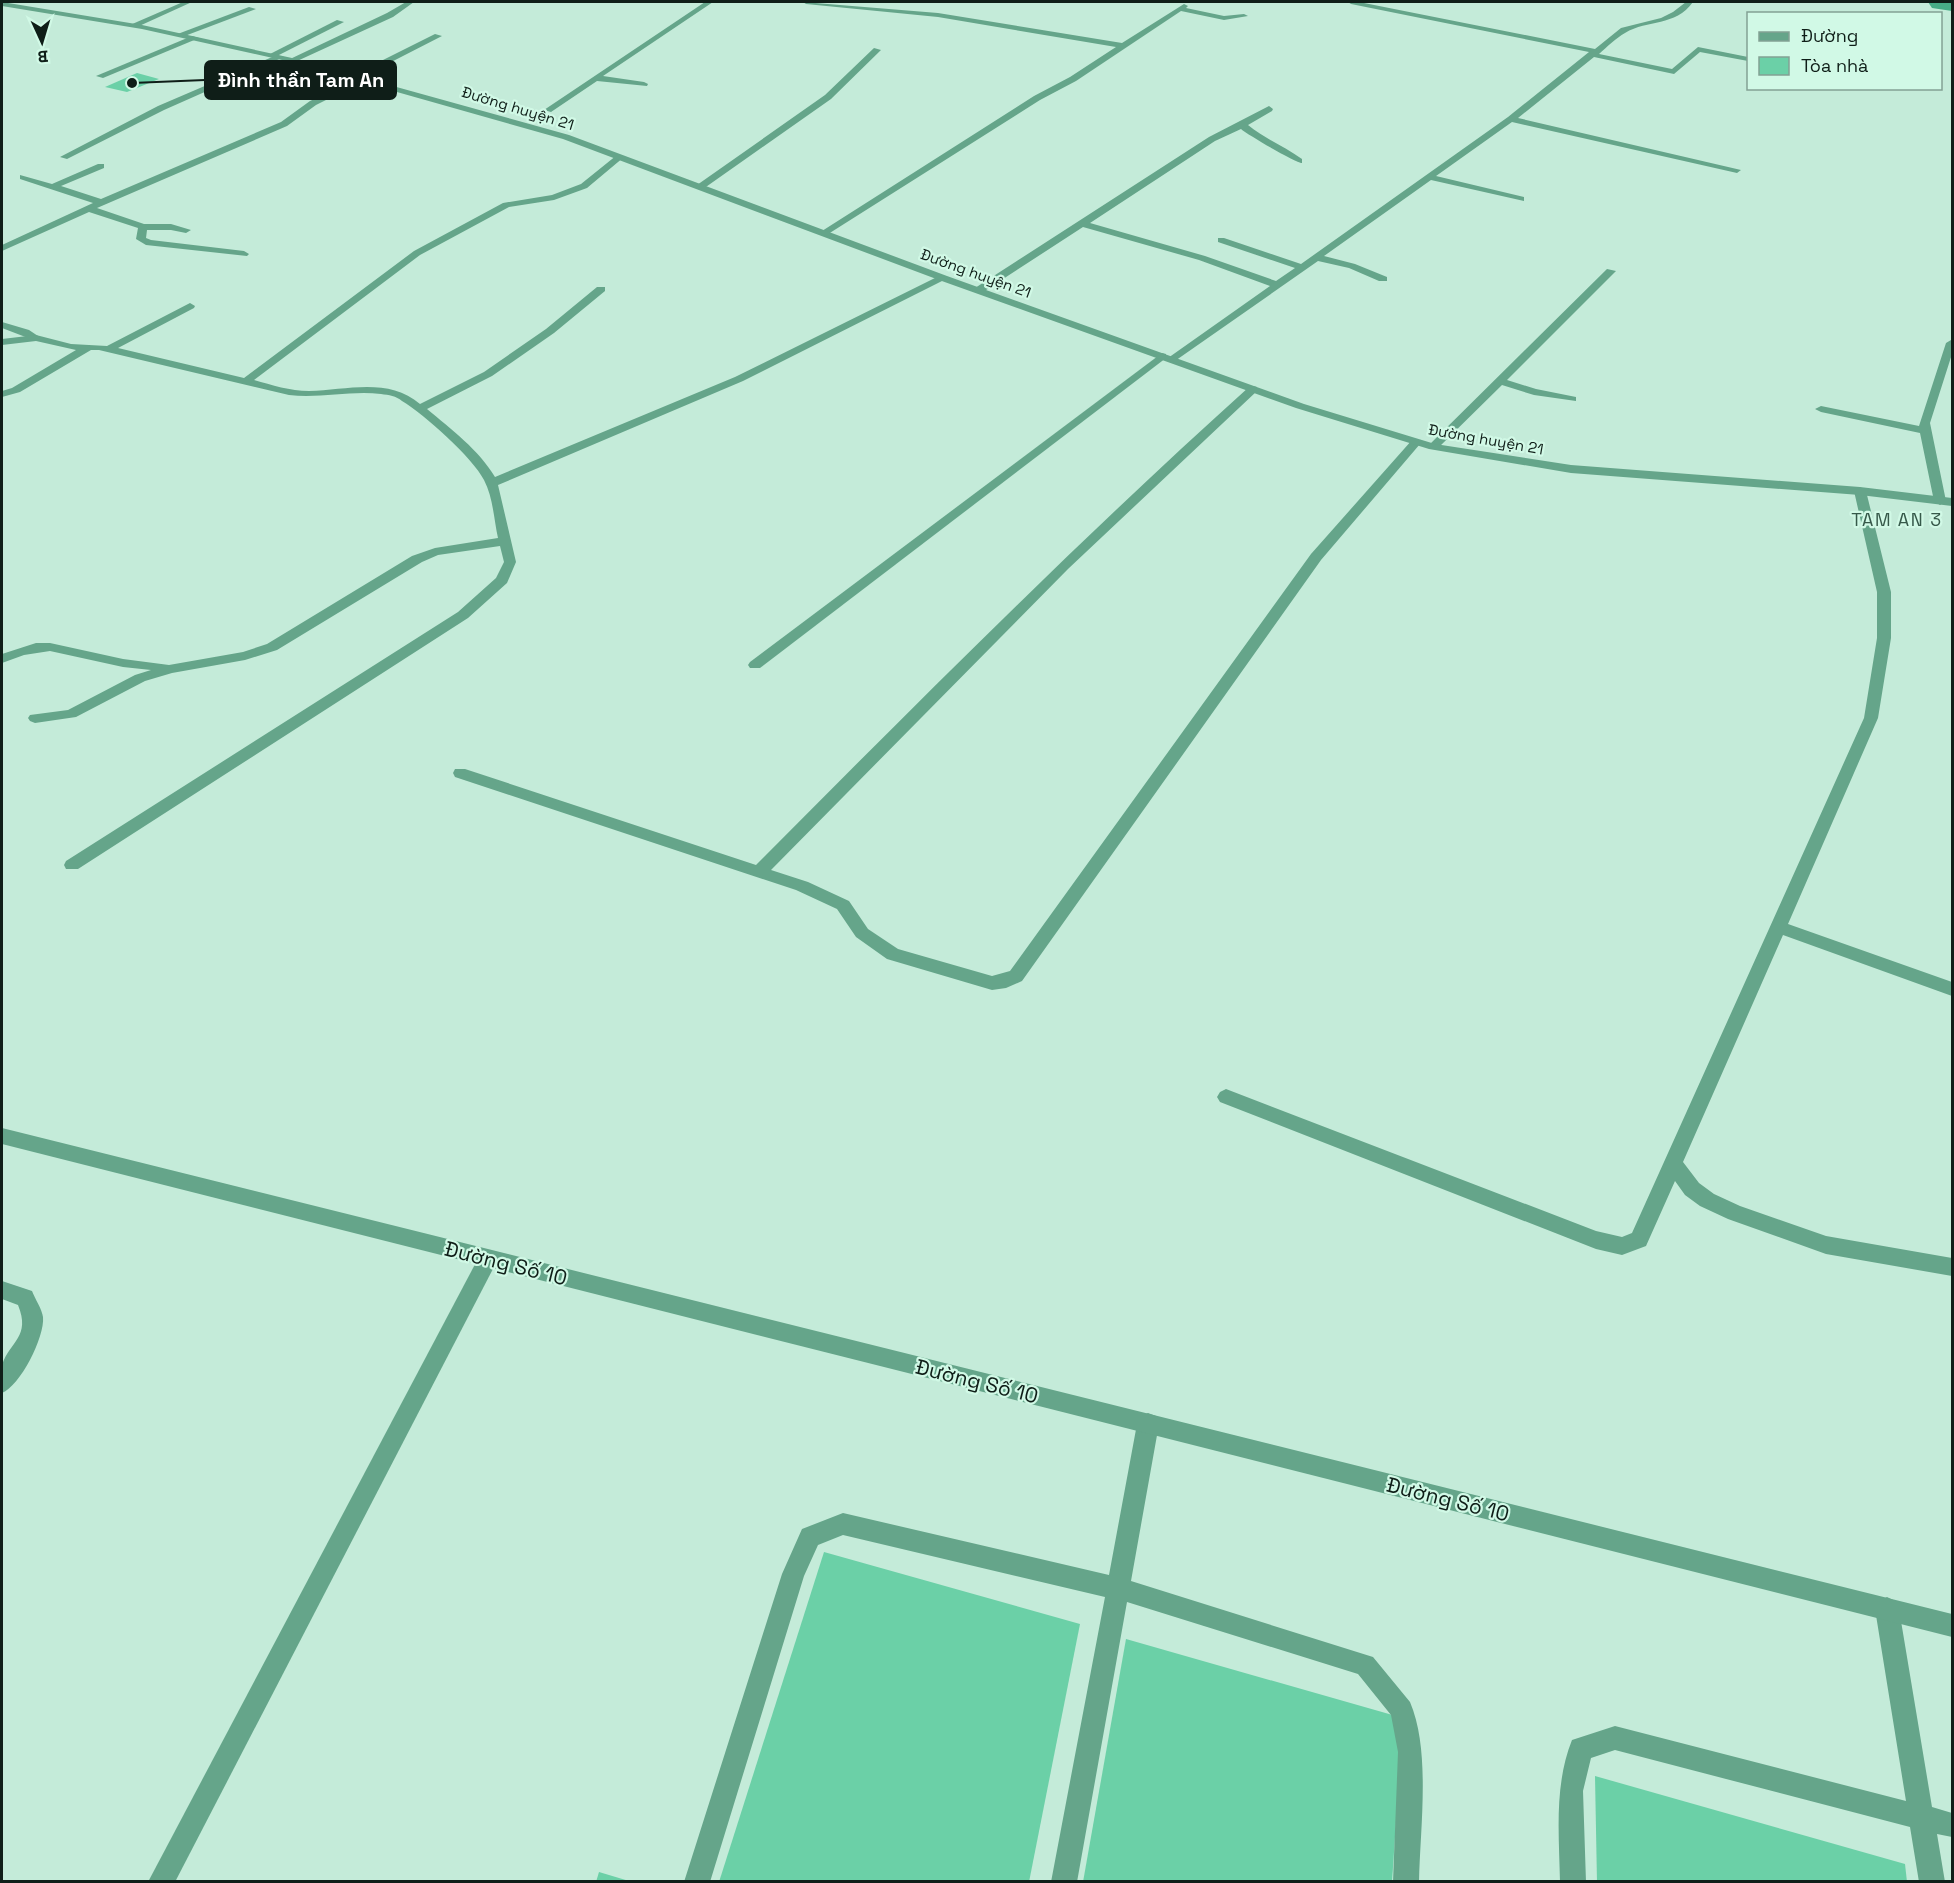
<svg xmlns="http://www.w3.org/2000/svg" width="1954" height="1883" font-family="'Space Grotesk',sans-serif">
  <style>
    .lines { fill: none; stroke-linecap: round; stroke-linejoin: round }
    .river { fill: #47ad87; fill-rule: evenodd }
    .building { fill: #6bd0a7 }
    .service { fill: #65a58a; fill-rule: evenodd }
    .minor { fill: #65a58a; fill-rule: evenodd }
    .tertiary { fill: #65a58a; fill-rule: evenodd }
    .labels { text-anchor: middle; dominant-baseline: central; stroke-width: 4.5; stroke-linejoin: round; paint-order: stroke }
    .far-street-label { font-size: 15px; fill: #0f1e18; stroke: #d1f9e6 }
    .far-quarter-label { font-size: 18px; letter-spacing: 1.5px; fill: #36594a; stroke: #d1f9e6 }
    .near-street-label { font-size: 21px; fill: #0f1e18; stroke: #d1f9e6 }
    .leader { fill: none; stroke: #0f1e18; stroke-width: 2 }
    .callout-dot { fill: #0f1e18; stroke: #d1f9e6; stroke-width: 2 }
    .callout { fill: #0f1e18; stroke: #0f1e18; stroke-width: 2 }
    .callout-label { font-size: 20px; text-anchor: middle; font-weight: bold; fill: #fff }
  </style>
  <rect width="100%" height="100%" fill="#c4ebd9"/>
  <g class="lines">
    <polygon class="river" points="1928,2 1952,2 1952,11 1932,8"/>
  </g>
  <g class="building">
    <polygon points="137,73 159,79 127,92 105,87"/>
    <polygon points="824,1552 1080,1624 1029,1882 719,1882"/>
    <polygon points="1126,1639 1403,1718 1392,1882 1083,1882"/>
    <polygon points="1595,1776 1905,1864 1907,1882 1597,1882"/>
    <polygon points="599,1872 629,1881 629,1882 596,1882"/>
  </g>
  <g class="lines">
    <g class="service">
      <polygon points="337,20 344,22 275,57 268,55"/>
      <polygon points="2,322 29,330 41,338 36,341 2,328"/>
      <polygon points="488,1250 495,1253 498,1259 495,1265 175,1882 148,1882 481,1253"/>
      <path d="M2 1281 32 1291C35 1299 42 1309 43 1317 45 1337 20 1386 2 1393 1 1386 0 1372 2 1365 10 1341 31 1337 18 1305L2 1299Z"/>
      <path d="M1148 1413 1156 1416 1159 1424 1131 1581 1373 1657 1410 1702C1431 1751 1420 1828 1419 1882H1393L1398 1752 1391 1715 1358 1674 1127 1602 1077 1882H1051L1105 1597 843 1535 818 1545 804 1576 710 1882H684L782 1574 802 1529 843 1513 1109 1575 1137 1424 1140 1416Z"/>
      <path d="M1887 1597 1895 1601 1899 1609 1932 1807 1952 1813V1837L1937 1834 1945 1882H1919L1910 1827 1615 1750 1591 1758 1583 1791 1586 1882H1560C1559 1834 1554 1785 1572 1740L1615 1726 1906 1801 1875 1609 1879 1601Z"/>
    </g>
    <g class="minor">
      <polygon points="183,2 192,2 137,27 130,25"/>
      <polygon points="406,2 414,2 393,17 295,62 288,60 387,13"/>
      <polygon points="705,2 713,2 603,76 644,82 648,84 647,86 597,81 551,112 544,110"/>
      <polygon points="803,2 938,13 1122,43 1184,4 1188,6 1186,8 1224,16 1244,14 1248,16 1224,20 1181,11 1076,81 1040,100 825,236 822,235 822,231 1034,96 1070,77 1116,47 938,17 806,4"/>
      <path d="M1348 2H1359L1595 49 1621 28 1661 18 1673 12 1686 2H1693C1675 27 1648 19 1625 33 1616 38 1607 47 1599 54L1672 69 1698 47 1748 57V61L1700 52 1674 74 1594 57 1518 118 1741 170 1737 173 1512 122 1436 176 1524 197V201L1431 180 1324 256 1355 264 1387 277V281H1379L1349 268 1318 261 1172 363 1167 360 1168 358 1270 286 1199 260 1083 227 983 292H975V288L1209 137 1269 106 1273 109 1272 111 1248 125C1265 139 1284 146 1302 159V163C1296 163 1248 135 1241 129L1215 141 1090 223 1205 256 1276 281 1295 268 1218 242V238H1224L1301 264 1508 117 1589 52 1351 4Z"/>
      <polygon points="249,7 256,9 182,37 175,35"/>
      <polygon points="435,34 442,36 362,77 368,79 316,105 287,126 97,208 144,224 171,224 191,230 186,233 171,230 147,230 146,238 151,240 244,251 249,254 247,256 146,245 136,239 138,228 89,212 2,251 2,245 93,203 20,179 20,175 52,184 98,164 104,164 104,168 61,186 101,199 281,122 310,101 357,79 353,79 353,75"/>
      <polygon points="192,36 199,38 103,78 96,76"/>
      <polygon points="874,48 881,50 831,99 703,189 697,189 697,185 825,95"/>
      <polygon points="277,55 284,57 164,110 67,159 60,157 158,106"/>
      <path d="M617 155 624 157 587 188 554 200 509 207 420 255 254 380C272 385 290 391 309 391 347 390 389 377 420 404L484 372 546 329 597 287H605V291L554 333 492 376 427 409C451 429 479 450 495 477L735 377 939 276 948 278 743 381 498 485 516 562 507 583 468 618 78 869H66L64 865 66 861 458 612 496 578 504 562 500 546 438 555 422 562 277 650 245 660 172 673 145 681 76 717 35 723 30 721 28 718 30 715 68 710 135 675 151 670 123 667 50 651 24 655 2 663V654L36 643H50L123 659 169 665 243 652 267 644 412 556 435 548 498 538C494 520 493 497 484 480 473 458 424 414 402 401 396 396 389 395 381 394 351 390 319 399 289 395L99 350H91L20 392 2 397V391L12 388 76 350 36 341 2 345V339L36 335 71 344 107 346 190 303 195 306 194 308 118 348 244 378 414 251 503 203 552 195 581 184Z"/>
      <polygon points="1607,269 1616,271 1507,380 1536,389 1576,397 1576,401 1534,395 1502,385 1437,449 1429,449 1429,445"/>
      <polygon points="1951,340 1952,354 1930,423 1946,501 1940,505 1934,501 1920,433 1821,412 1815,409 1821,406 1919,426 1946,343"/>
      <polygon points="1162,353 1166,354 1166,358 760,668 750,668 748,665 750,662"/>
      <path d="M1253 386 1257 387V391L1068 569 771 870 808 882 849 901 868 929 898 949 992 976 1010 971 1311 554 1412 440H1420V444L1321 560 1022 981 1006 988 992 990 887 959 856 937 837 909 796 890 455 777 453 773 455 769H465L756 865C918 702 1079 540 1249 387Z"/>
      <polygon points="1860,487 1866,491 1891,592 1891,638 1878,718 1788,924 1952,982 1952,996 1783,935 1683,1162 1699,1183 1714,1194 1740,1206 1826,1236 1952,1258 1952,1276 1826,1254 1728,1219 1700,1206 1685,1195 1675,1181 1646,1246 1622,1255 1596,1249 1220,1102 1217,1097 1220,1092 1226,1089 1596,1231 1622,1237 1632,1233 1864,718 1877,638 1877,592 1854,491"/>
      <polygon points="2,1128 1952,1614 1952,1637 2,1144"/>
    </g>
    <polygon class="tertiary" points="2,2 142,25 292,58 569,135 947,276 1304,404 1435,444 1571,465 1860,487 1952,498 1952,506 1860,495 1571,473 1429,449 1296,408 939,280 563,139 291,62 142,29 2,6"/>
  </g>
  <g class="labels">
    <g class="far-street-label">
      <text transform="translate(518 108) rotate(17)">Đường huyện 21</text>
      <text transform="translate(976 273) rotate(20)">Đường huyện 21</text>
      <text transform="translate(1486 439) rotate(10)">Đường huyện 21</text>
    </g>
    <g class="far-quarter-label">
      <text x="1897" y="519">TAM AN 3</text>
    </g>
    <g class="near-street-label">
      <text transform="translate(506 1263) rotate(14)">Đường Số 10</text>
      <text transform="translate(977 1381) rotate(14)">Đường Số 10</text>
      <text transform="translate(1448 1499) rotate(14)">Đường Số 10</text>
    </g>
  </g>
  <path class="leader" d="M132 83L205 80"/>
  <circle class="callout-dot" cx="132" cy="83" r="6"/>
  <rect class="callout" x="205" y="61" width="191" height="38" rx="6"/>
  <g class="callout-label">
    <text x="301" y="87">Đình thần Tam An</text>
  </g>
  <rect width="1954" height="1883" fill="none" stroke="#0f1e18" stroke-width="6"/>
  <rect x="1747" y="12" width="195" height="78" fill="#d1f9e6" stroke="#83a194" stroke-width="1.5"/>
  <rect x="1759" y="32" width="30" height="9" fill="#65a58a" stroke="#83a194" stroke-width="1.5"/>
  <text x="1801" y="42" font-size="18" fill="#0f1e18">Đường</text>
  <rect x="1759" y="57" width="30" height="18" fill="#6bd0a7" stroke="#83a194" stroke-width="1.5"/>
  <text x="1801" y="72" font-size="18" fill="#0f1e18">Tòa nhà</text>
  <g transform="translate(42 42) rotate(176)" stroke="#d1f9e6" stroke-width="4.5" paint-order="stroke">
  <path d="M0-4.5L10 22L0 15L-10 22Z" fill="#0f1e18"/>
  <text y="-9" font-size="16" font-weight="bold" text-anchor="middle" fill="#0f1e18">B</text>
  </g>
</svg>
